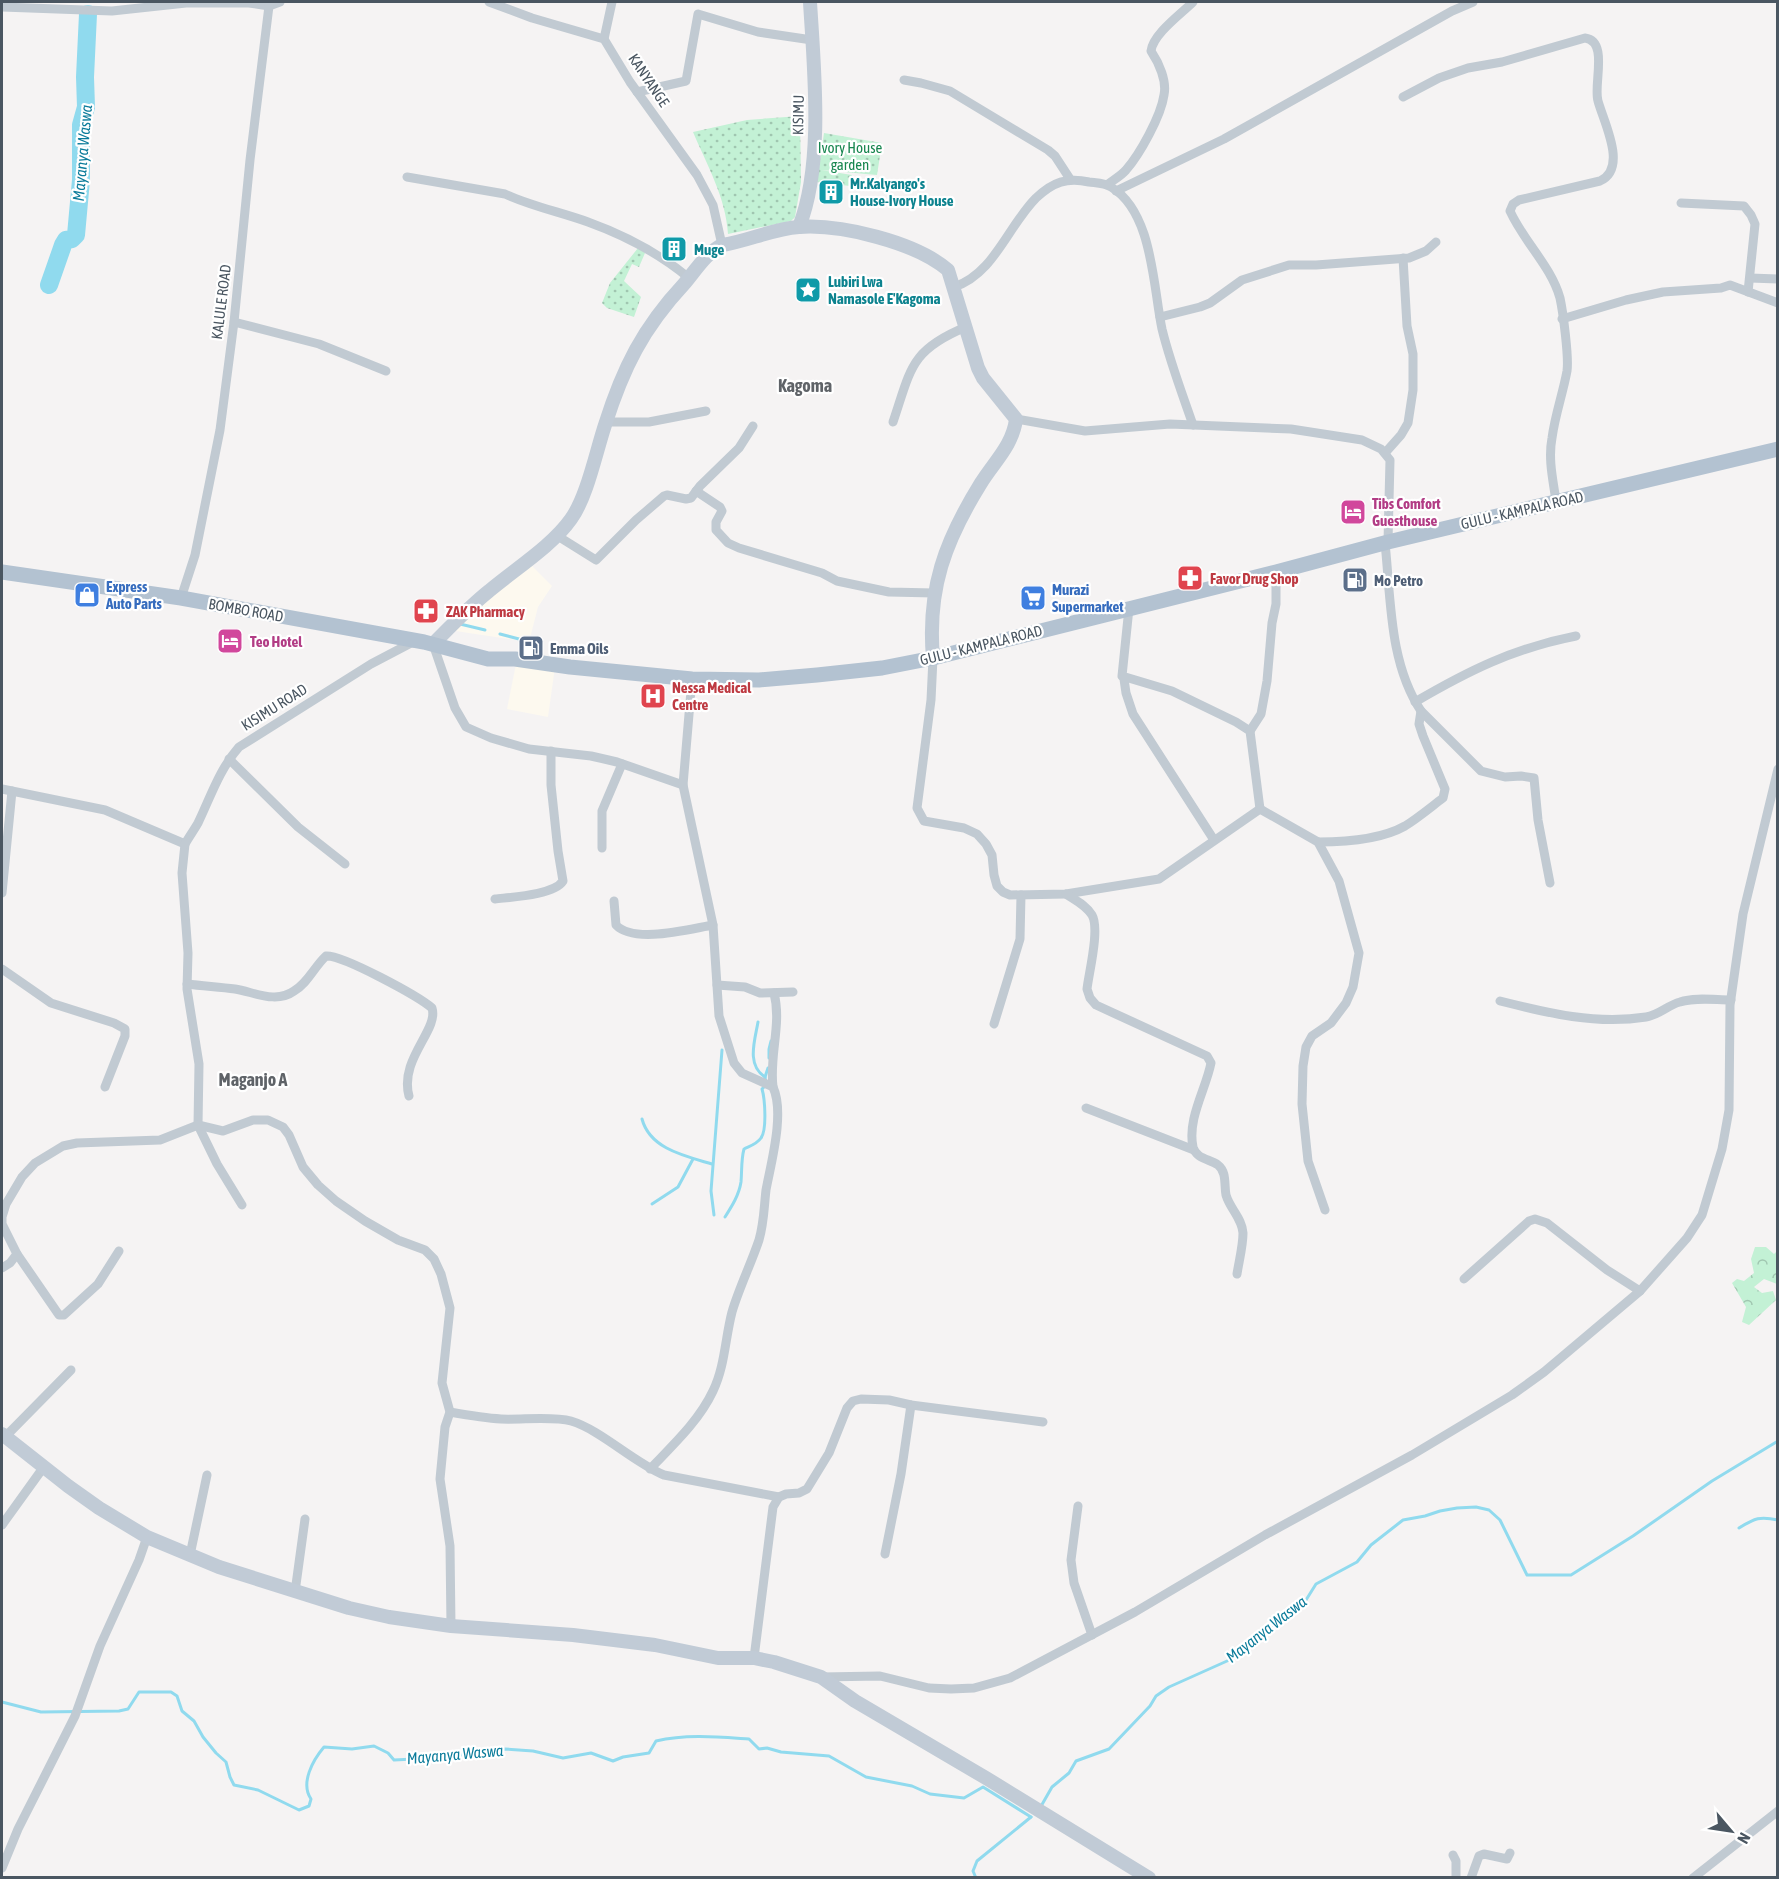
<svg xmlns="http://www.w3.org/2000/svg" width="1779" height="1879" font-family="'Asap Condensed',sans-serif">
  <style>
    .commercial { fill: #fdf9ef }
    .grass { fill: url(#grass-dots) }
    .forest { fill: url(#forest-crowns) }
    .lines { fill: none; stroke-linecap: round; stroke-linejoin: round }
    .stream { stroke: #90daee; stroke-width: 3 }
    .river { stroke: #90daee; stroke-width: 18 }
    .street { stroke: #c1cad2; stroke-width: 9 }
    .secondary { stroke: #c1cbd6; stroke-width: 14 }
    .primary { stroke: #b3c2d1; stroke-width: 15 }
    .labels { text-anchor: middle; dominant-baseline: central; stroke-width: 4.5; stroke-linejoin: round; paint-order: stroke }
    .street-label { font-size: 15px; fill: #4a5661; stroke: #fff }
    .park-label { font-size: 15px; fill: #17864f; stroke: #fff }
    .culture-label { font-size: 15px; font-weight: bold; fill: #0d838f; stroke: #fff; text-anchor: start }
    .hotel-label { font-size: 15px; font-weight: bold; fill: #b23c85; stroke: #fff; text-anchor: start }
    .health-label { font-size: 15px; font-weight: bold; fill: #be3a42; stroke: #fff; text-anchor: start }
    .service-label { font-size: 15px; font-weight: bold; fill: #4e5e75; stroke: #fff; text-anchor: start }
    .shop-label { font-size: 15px; font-weight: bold; fill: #366cbe; stroke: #fff; text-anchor: start }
    .water-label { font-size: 16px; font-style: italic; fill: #0c7c9b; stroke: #fff }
    .quarter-label { font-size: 18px; font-weight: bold; fill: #5f6368; stroke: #fff }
  </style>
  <defs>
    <pattern id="grass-dots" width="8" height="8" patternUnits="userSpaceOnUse" patternTransform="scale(1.5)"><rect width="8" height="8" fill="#c3f1d5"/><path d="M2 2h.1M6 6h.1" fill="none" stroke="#a0c6b0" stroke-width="1.8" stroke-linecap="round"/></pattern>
    <pattern id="forest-crowns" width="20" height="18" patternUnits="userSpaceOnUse" patternTransform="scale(1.5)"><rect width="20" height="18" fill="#c3f1d5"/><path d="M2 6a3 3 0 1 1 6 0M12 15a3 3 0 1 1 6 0" fill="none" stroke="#a0c6b0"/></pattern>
  </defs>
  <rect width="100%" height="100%" fill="#f5f3f3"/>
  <g class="commercial">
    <polygon points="530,564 552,586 538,607 529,642 449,630"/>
    <polygon points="517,659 555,667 548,717 507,709"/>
  </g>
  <g class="grass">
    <path d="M800 116 801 182 795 217 791 221 728 234C726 198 707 165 693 132L747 120Z"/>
    <polygon points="824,133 882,143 877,175 821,170 852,175 850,186 817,182"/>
    <polygon points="638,248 645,253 639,267 632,264 624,281 641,297 634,317 607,308 602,303 610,283"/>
  </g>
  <polygon class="forest" points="1755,1247 1766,1247 1774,1254 1777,1251 1777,1284 1764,1279 1754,1287 1762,1293 1773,1291 1776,1300 1749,1325 1742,1322 1746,1307 1732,1283 1737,1279 1744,1281 1754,1273 1751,1259"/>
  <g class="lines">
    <g class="stream">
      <polyline points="460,624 485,630"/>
      <polyline points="500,634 519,639"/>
      <path d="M758 1022C755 1040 746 1065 765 1077"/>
      <polyline points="769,1058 769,1049 771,1041"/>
      <path d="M642 1119C650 1149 685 1156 712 1164"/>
      <polyline points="652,1204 678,1187 693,1159"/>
      <polyline points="714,1215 711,1191 722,1050"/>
      <path d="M725 1217C732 1206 739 1195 741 1182 742 1171 741 1160 744 1149 750 1146 757 1144 761 1138 767 1130 765 1099 762 1089L766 1085 765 1077 768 1068"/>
      <path d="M1739 1528C1755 1518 1760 1516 1778 1520"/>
      <path d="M2 1702 41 1712 119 1711 128 1709 139 1692H171L177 1696 182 1711 194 1721 203 1737 216 1753 226 1762 230 1777 234 1785 258 1790 299 1810 309 1806 311 1799C300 1783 313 1760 324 1747L352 1749 374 1746 388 1753 394 1760 454 1757 475 1751 505 1749 533 1751 563 1758 591 1753 613 1761 623 1757 649 1753 656 1741C687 1734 718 1737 749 1739L759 1749 767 1748 781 1752 829 1756 866 1777 912 1786 930 1794 964 1798 983 1787 1031 1817"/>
      <polyline points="1040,1808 1052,1787 1069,1773 1076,1761 1109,1749 1150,1706 1156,1696 1169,1687 1236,1657 1248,1641 1266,1632 1284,1613 1306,1600 1316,1584 1357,1562 1371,1545 1403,1520 1425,1516 1440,1511 1457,1508 1476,1507 1489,1510 1500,1520 1527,1575 1571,1575 1633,1536 1712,1481 1778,1441"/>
      <polyline points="976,1878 973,1871 977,1861 1031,1817"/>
    </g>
    <polyline class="river" points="49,285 63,245 66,240 72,239 76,235 81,180 81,125 86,107 85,77 88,14"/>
    <g class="street">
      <polyline points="489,2 532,18 604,39 630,82 697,175 713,205 722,245"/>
      <polyline points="2,7 112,11 186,3 249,3 269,6 280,2"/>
      <polyline points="604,39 612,2"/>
      <polyline points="904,80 921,83 950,91 1048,150 1055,156 1070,179"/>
      <polyline points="637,92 686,81 698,14 758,32 812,40"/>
      <path d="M1403 97 1439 78 1468 68 1502 62 1585 38C1609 41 1593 85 1598 101 1604 123 1628 168 1600 181L1519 200 1513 204 1510 211C1524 242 1551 266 1560 298 1563 312 1569 357 1567 371 1563 393 1555 415 1552 438 1548 459 1553 480 1556 501"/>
      <path d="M407 177 505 194C531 206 560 212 588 222 624 235 660 254 689 278"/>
      <path d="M1107 185C1113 180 1121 176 1126 170 1140 154 1161 116 1164 95 1167 81 1159 63 1151 51 1153 34 1181 14 1193 2"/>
      <polyline points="1116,191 1224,139 1452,11 1473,2"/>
      <polyline points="1681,203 1744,206 1751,215 1755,224 1748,292"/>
      <polyline points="1750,278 1778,279"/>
      <path d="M954 287C994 274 1008 226 1036 198 1053 182 1067 177 1089 182 1096 183 1105 183 1111 187 1153 212 1153 287 1162 329 1170 362 1182 393 1193 425"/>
      <polyline points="1160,317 1200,307 1210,303 1242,280 1289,265 1316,265 1409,258 1426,251 1436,242"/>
      <polyline points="1562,319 1626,300 1663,292 1721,288 1730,285 1778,303"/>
      <polyline points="234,322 319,344 386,371"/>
      <polyline points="1016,419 1085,431 1170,424 1291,429 1362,440 1381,449 1390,460 1388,542"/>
      <polyline points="606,422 649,422 706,411"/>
      <path d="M893 422C911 369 910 350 966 327"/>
      <polyline points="1385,453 1401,435 1408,423 1413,390 1413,354 1407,326 1403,258"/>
      <polyline points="696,491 720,507 722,511 716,522 716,530 728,543 739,548 822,573 837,581 889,592 934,593"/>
      <polyline points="556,535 596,560 636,520 664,496 667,495 686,499 691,498 700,486 739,448 753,426"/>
      <path d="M1385 543C1391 599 1389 663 1421 711L1481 771 1505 777 1521 776 1534 778 1538 820 1550 883"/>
      <polyline points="181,598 195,555 220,430 234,322 250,160 269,6"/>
      <polyline points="1129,608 1122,676 1172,691 1236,722 1250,731 1260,809"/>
      <polyline points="433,644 455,708 466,727 491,738 529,749 591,756 617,762 683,785"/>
      <polyline points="933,658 931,700 917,808 924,821 964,828 977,834 986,844 992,855 994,875 997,886 1003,892 1010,895 1066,894 1159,879 1260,809"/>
      <polyline points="1124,679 1126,693 1133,714 1214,840"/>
      <path d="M1415 702C1468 671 1514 648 1576 636"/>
      <polyline points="1250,731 1261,714 1267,681 1272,623 1276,604 1276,572"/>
      <polyline points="229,759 298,827 345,864"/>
      <polyline points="2,789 105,810 185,844 182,873 188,953 187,989 199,1064 198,1125 217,1164 242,1205"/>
      <polyline points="1260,809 1318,842 1339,881 1359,953 1353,987 1346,1003 1331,1023 1312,1036 1306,1047 1303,1066 1302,1104 1308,1161 1325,1210"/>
      <path d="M1318 842C1344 842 1382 839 1405 826 1418 818 1431 807 1443 798L1445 789 1423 736 1419 724 1421 711"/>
      <path d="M185 844C189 837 194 830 198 823 211 796 219 770 239 747L371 664 411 643H415"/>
      <polyline points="602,848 602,811 622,764"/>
      <polyline points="2,893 12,791"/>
      <path d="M1066 894C1075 900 1086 905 1092 915 1100 929 1089 972 1087 989L1090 998 1096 1005 1207 1056 1211 1063C1206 1089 1187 1119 1193 1147 1196 1159 1210 1159 1218 1165 1227 1172 1224 1185 1226 1195 1230 1209 1242 1218 1243 1233 1243 1246 1239 1261 1237 1274"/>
      <path d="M495 899C512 897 554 895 563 881L558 851 551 785V751"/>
      <path d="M614 901 616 925C634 944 689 929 713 925"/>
      <polyline points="2,969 51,1003 114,1023 125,1029 125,1036 105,1087"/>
      <path d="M187 984C203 986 219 987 235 989 254 992 276 1004 294 991 308 983 314 967 326 956 343 955 418 996 432 1008 439 1030 399 1059 409 1096"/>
      <polyline points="717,985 745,987 760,993 793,992"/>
      <path d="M1500 1001C1548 1013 1596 1025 1646 1017 1659 1015 1668 1005 1680 1002 1695 997 1715 1000 1731 1000"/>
      <polyline points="994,1024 1020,939 1021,895"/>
      <path d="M773 1087C769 1055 782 1024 774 993"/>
      <polyline points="1086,1108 1194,1150"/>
      <polyline points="17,1254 59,1315 64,1315 98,1284 119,1251"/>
      <polyline points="2,1268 10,1263 17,1254 2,1224 2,1217 6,1204 22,1177 35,1163 63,1146 77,1143 160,1140 198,1125 223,1131 253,1120 268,1120 283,1127 289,1135 303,1167 318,1185 336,1201 365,1221 398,1240 425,1250 434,1259 441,1274 450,1308 442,1383 450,1412 445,1427 440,1479 450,1546 451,1626"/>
      <polyline points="1464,1279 1529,1221 1535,1219 1547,1223 1607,1270 1640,1291"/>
      <path d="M450 1412C467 1415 484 1418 501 1419 521 1420 553 1416 571 1421 601 1430 633 1462 664 1475L779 1497"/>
      <polyline points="5,1437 71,1370"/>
      <path d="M650 1469C672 1446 699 1421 713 1391 725 1366 725 1339 732 1312 739 1288 751 1264 759 1240 764 1223 764 1207 766 1190 771 1163 785 1113 773 1087L742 1073 734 1063 719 1016 713 925 683 785 692 679"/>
      <polyline points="1078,1506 1071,1560 1074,1583 1092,1635"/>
      <polyline points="2,1525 43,1468"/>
      <polyline points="885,1554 901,1474 911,1405"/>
      <polyline points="190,1555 207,1475"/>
      <polyline points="295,1592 305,1519"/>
      <polyline points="754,1658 773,1507 779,1497 786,1494 799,1493 807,1489 829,1453 847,1408 853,1401 861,1399 889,1400 911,1405 1043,1422"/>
      <polyline points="821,1677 880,1676 929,1688 951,1689 974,1688 1010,1678 1135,1612 1265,1535 1412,1455 1512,1395 1544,1372 1640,1291 1687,1238 1702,1215 1722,1149 1729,1110 1730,1005 1743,914 1778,769"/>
      <polyline points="1453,1855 1456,1861 1456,1878"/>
      <polyline points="2,1868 18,1829 75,1716 100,1646 139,1560 147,1537"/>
      <polyline points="1471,1878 1479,1856 1484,1854 1507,1859 1510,1853"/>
      <polyline points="1693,1878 1778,1811"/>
    </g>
    <g class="secondary">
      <path d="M799 227C824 164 814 69 810 2"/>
      <path d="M433 644C451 626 469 607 489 591 515 569 552 546 571 519 587 497 596 452 605 425 623 368 643 328 684 284 696 270 705 254 722 245 748 241 772 229 799 227 841 224 915 242 948 270L978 368 983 378 1016 419C1013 445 994 462 981 483 945 541 927 589 933 658"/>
      <polyline points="2,1434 68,1486 99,1508 147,1537 219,1567 349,1608 389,1617 451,1626 573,1635 655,1645 718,1658 754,1658 774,1662 821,1677 855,1701 986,1778 1149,1878"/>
    </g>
    <polyline class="primary" points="2,572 181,598 424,642 488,659 515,659 570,667 692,679 759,680 817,675 882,668 933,658 1276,572 1388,542 1778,449"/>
  </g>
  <defs>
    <g id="building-square" transform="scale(1.35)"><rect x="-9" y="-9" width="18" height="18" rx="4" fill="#0f9aa8" stroke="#fff"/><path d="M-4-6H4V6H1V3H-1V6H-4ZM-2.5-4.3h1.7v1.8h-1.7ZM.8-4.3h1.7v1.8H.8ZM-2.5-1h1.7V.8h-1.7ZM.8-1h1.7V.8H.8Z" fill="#fff"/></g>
    <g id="sight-square" transform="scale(1.35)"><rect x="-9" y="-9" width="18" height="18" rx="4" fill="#0f9aa8" stroke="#fff"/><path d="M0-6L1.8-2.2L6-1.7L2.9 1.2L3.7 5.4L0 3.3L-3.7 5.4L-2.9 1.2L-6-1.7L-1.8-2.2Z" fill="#fff"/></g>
    <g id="hotel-square" transform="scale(1.35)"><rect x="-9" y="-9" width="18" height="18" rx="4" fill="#d1479c" stroke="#fff"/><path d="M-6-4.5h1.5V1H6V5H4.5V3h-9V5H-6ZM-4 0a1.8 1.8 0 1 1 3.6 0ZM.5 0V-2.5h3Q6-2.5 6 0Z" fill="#fff"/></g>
    <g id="pharmacy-square" transform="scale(1.35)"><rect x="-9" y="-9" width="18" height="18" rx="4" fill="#e0444e" stroke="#fff"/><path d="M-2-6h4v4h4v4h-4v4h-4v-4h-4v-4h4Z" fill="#fff"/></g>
    <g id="fuel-square" transform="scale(1.35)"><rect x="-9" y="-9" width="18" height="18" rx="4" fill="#5c6f8a" stroke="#fff"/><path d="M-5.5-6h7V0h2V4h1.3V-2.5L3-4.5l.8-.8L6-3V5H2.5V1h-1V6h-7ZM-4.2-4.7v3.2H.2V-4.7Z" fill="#fff"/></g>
    <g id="shop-square" transform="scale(1.35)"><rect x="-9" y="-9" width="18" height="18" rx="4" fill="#3f7fe0" stroke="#fff"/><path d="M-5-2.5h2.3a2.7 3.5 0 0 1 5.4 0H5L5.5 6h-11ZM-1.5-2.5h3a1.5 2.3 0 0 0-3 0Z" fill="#fff"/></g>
    <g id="supermarket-square" transform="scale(1.35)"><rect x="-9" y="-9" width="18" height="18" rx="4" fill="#3f7fe0" stroke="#fff"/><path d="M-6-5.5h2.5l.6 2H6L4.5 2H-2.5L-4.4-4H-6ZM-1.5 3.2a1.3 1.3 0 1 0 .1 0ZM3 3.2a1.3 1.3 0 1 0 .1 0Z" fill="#fff"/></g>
    <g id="hospital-square" transform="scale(1.35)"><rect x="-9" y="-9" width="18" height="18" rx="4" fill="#e0444e" stroke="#fff"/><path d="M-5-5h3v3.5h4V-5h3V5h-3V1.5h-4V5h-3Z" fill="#fff"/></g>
  </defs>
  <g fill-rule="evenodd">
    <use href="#building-square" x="831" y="192"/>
    <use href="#building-square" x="674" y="249"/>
    <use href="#sight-square" x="808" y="290"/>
    <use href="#hotel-square" x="1353" y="512"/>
    <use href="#pharmacy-square" x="1190" y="578"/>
    <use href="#fuel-square" x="1355" y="580"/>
    <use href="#shop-square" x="87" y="595"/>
    <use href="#supermarket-square" x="1033" y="598"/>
    <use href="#pharmacy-square" x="426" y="611"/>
    <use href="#hotel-square" x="230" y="641"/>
    <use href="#fuel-square" x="531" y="648"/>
    <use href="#hospital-square" x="653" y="696"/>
  </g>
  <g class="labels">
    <g class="street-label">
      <text transform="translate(649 80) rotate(56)">KANYANGE</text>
      <text transform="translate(798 115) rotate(-89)">KISIMU</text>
      <text transform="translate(221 302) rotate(-83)">KALULE ROAD</text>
      <text transform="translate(1522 510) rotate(-13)">GULU - KAMPALA ROAD</text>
      <text transform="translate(246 610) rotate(10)">BOMBO ROAD</text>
      <text transform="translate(981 645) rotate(-14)">GULU - KAMPALA ROAD</text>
      <text transform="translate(274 707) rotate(-32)">KISIMU ROAD</text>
    </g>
    <g class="park-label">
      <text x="850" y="147">Ivory House<tspan x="850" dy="17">garden</tspan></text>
    </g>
    <g class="culture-label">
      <text x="850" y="183">Mr.Kalyango's<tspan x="850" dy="17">House-Ivory House</tspan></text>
      <text x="694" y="249">Muge</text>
      <text x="828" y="281">Lubiri Lwa<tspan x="828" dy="17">Namasole E'Kagoma</tspan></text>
    </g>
    <g class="hotel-label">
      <text x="1372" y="503">Tibs Comfort<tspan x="1372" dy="17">Guesthouse</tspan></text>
      <text x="250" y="641">Teo Hotel</text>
    </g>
    <g class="health-label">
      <text x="1210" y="578">Favor Drug Shop</text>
      <text x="446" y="611">ZAK Pharmacy</text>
      <text x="672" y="687">Nessa Medical<tspan x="672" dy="17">Centre</tspan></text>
    </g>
    <g class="service-label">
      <text x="1374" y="580">Mo Petro</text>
      <text x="550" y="648">Emma Oils</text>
    </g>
    <g class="shop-label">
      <text x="106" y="586">Express<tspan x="106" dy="17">Auto Parts</tspan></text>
      <text x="1052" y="589">Murazi<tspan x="1052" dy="17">Supermarket</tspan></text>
    </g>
    <g class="water-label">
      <text transform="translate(82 153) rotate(-85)">Mayanya Waswa</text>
      <text transform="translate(1266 1629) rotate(-38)">Mayanya Waswa</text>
      <text transform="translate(455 1754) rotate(-5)">Mayanya Waswa</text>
    </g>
    <g class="quarter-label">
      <text x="805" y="385">Kagoma</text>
      <text x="253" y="1079">Maganjo A</text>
    </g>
  </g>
  <rect width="1779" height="1879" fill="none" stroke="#4a5661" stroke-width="6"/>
  <g transform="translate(1731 1831) rotate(119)" stroke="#ffffff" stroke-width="4.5" paint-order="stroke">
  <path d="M0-4.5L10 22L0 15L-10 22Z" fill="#4a5661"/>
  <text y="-9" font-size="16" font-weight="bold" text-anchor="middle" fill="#4a5661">N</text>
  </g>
</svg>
